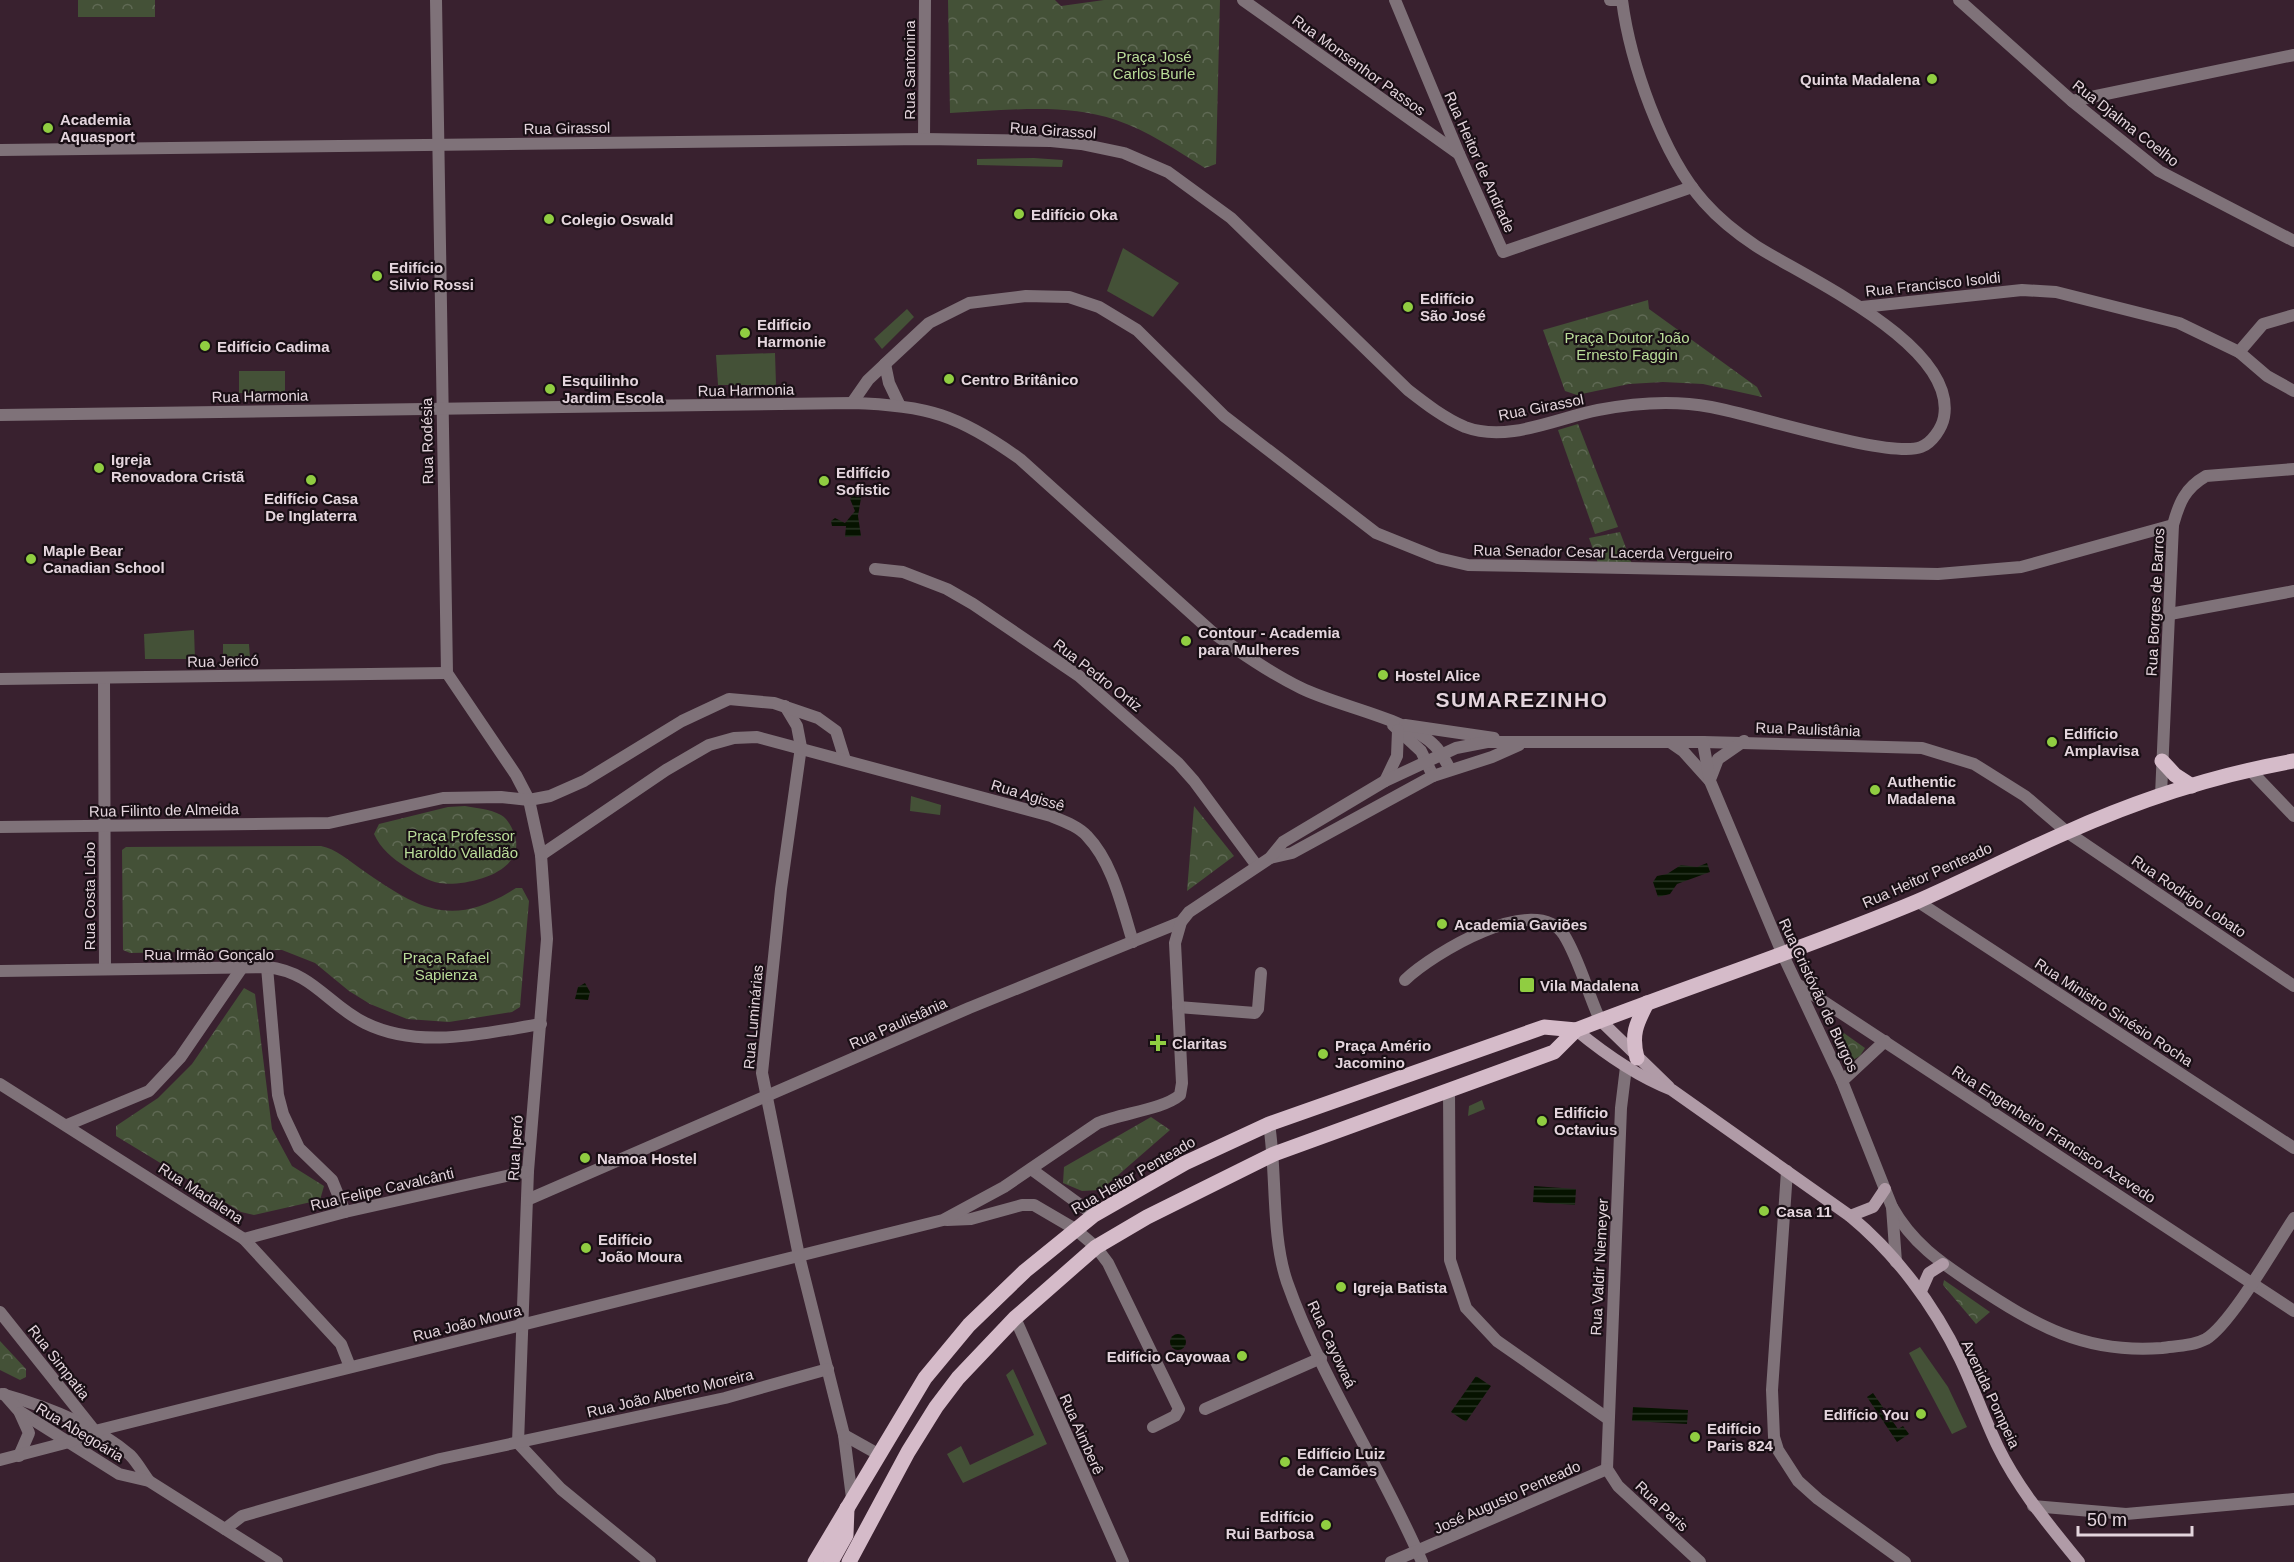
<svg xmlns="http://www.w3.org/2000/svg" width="2294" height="1562" font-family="Arial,sans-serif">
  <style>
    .green { fill: #445137 }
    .forest { fill: url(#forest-crowns) }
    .water { fill: url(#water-rules) }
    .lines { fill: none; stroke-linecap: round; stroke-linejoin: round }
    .minor { stroke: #7f7279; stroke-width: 12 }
    .tertiary { stroke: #7f7279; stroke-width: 12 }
    .secondary { stroke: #b09ba7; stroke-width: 12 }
    .primary { stroke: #d5bbc9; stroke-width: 15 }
    .poi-dot { fill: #90cd41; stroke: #190f15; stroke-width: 2 }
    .labels { text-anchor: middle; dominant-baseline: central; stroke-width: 4.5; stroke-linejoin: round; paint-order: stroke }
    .park-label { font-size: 15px; fill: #badd99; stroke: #190f15 }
    .street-label { font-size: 15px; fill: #e4d5dd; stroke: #190f15 }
    .poi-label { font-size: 15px; font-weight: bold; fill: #e4d5dd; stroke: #190f15; text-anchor: start }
    .district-label { font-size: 21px; font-weight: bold; letter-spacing: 1.5px; fill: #e4d5dd; stroke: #190f15 }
  </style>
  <defs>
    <pattern id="forest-crowns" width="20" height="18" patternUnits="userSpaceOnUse" patternTransform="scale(1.5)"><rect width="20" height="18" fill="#445137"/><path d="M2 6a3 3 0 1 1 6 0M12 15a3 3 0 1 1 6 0" fill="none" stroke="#5f6954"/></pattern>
    <pattern id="water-rules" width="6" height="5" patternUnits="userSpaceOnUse" patternTransform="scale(1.5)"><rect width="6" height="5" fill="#061300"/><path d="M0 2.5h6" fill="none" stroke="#2a3425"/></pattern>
  </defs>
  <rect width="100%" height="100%" fill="#39212f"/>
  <g class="green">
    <polygon points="1034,158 1063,160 1062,167 977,165 977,159"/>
    <polygon points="1123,248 1179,283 1153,317 1107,291"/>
    <polygon points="907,309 914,317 882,349 874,339"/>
    <polygon points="775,353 776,385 718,385 716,355"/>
    <rect x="239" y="371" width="46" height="22"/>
    <polygon points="194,630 195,659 145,659 144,634"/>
    <polygon points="223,644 249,644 250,658 223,658"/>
    <polygon points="911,796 941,805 940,815 910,811"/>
    <polygon points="1482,1100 1485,1109 1468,1116 1469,1106"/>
    <polygon points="1920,1347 1948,1387 1967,1427 1952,1434 1909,1353"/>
    <polygon points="1013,1369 1047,1444 963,1483 947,1454 961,1446 970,1465 1034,1435 1006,1375"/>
  </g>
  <g class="forest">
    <rect x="78" y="0" width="77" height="17"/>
    <path d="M948 0H1055L1061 6 1104 0H1220L1216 164 1205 168C1176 150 1148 131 1116 120 1063 102 1004 111 950 113Z"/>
    <polygon points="1648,300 1649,309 1757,387 1762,397 1703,384 1663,382 1629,384 1577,395 1565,391 1543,330"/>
    <polygon points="1578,424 1618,527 1595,534 1558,430"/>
    <polygon points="1620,532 1632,564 1599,566 1589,538"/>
    <path d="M465 806C476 808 490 809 501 815 507 818 511 826 514 833 529 872 467 887 439 883 428 881 415 873 406 867 393 859 380 848 374 834L379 824 448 807Z"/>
    <polygon points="1194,806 1234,856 1187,891"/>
    <path d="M321 846C336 849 348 860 361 869 417 908 451 930 516 888H522L529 901 520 1007 512 1012 449 1022 407 1019 370 1004 349 991 315 963 282 950 130 953 123 950 122 850 126 847Z"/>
    <polygon points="244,988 255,994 272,1129 292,1166 324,1186 320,1200 254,1215 241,1212 116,1136 116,1126 158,1098 192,1064"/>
    <polygon points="1841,1031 1865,1048 1860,1056 1853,1060 1841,1038"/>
    <polygon points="1151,1117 1170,1130 1101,1190 1082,1191 1063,1183 1064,1167"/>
    <polygon points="1944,1280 1990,1312 1976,1324 1943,1285"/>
    <polygon points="0,1341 26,1369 26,1377 20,1380 0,1370"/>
  </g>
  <g class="water">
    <polygon points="858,488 862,492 858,516 861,536 845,537 846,526 832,526 831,521 835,518 845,523 855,511 850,499"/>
    <polygon points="1707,863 1710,872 1677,884 1670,894 1658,897 1653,882 1657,876 1667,874 1681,865 1697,867"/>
    <polygon points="585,983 590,992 588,1000 575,999 578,987"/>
    <polygon points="1534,1186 1576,1189 1575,1205 1533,1202"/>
    <circle cx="1178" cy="1342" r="8"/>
    <polygon points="1476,1376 1491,1386 1466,1422 1451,1412"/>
    <polygon points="1873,1393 1898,1429 1903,1426 1909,1434 1897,1442 1867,1397"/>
    <polygon points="1633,1407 1688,1410 1687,1424 1632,1421"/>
  </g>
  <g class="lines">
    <g class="minor">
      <polyline points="436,0 447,673 516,775 529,800 541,855 547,939 528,1171 518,1443"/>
      <polyline points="1243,0 1459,154"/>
      <polyline points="1395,0 1459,154 1503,252 1692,187"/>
      <polyline points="1959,0 2072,101 2159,171 2294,241"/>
      <polyline points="2072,101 2294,55"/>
      <polyline points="924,139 925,0"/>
      <path d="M0 150 924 139 1051 141 1081 144 1124 153 1168 172 1231 218 1408 390C1426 404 1444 418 1465 427 1508 443 1557 418 1598 410 1634 403 1674 400 1711 407 1752 414 1890 459 1921 447 1932 443 1942 428 1944 417 1957 345 1806 278 1756 246 1738 234 1719 219 1704 202 1662 155 1630 62 1622 0"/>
      <polyline points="1862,307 2022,290 2056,292 2179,323 2239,352 2263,324 2294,315"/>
      <polyline points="2239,352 2267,376 2294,391"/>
      <polyline points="885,364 929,323 969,303 1026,296 1069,297 1099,307 1137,330 1224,416 1376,533 1438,558 1468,565 1938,574 2021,567 2173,525"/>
      <polyline points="852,403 868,380 885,364 889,383 899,404"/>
      <path d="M0 415 852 403C927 405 959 415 1020 459L1212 632C1240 652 1270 673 1301 688 1337 706 1412 720 1435 746 1442 753 1445 761 1450 769"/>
      <polyline points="875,569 903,572 947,589 973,604 1079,676 1178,763 1194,781 1257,866"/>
      <polyline points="2170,614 2294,591"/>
      <polyline points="104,678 105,969"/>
      <polyline points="0,679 447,673"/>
      <polyline points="785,706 797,726 801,747 781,889 762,1073 799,1256 844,1435 852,1498"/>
      <polyline points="1393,725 1421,751 1433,776"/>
      <polyline points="1703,742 1922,748 1974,764 2025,796 2067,832 2294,986"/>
      <polyline points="2249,769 2294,816"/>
      <path d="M2161 795 2173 525C2179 503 2185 488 2206 476L2294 469"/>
      <polyline points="0,827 329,823 443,798 501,797 529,800 550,796 584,781 682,721 729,699 774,703 818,718 836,731 845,760"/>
      <path d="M541 855 666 770 709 745 734 738 757 737 1051 816C1063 821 1078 826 1087 836 1113 863 1122 907 1133 942"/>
      <polyline points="1917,901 2294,1148"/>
      <polyline points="267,967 278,1095 283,1114 299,1148 332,1180 345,1212"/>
      <path d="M0 971 267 967C313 972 328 1005 365 1023 420 1050 484 1033 541 1024"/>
      <path d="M1405 980C1432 954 1535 891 1564 935 1579 959 1588 994 1600 1020"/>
      <polyline points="1797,984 2294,1311"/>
      <polyline points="1178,1007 1255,1013 1258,1009 1261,973"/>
      <polyline points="1626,1067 1621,1108 1607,1469 1618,1486 1700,1562"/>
      <polyline points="0,1084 244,1239 341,1344 350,1367"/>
      <polyline points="1449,1090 1450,1260 1466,1308 1497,1341 1607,1418"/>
      <path d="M1269 1124C1277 1174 1271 1235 1287 1282 1321 1379 1382 1468 1422 1562"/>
      <polyline points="67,1125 149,1091 180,1058 241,969"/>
      <polyline points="1787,1171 1772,1390 1774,1437 1778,1450 1798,1481 1818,1499 1905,1562"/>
      <polyline points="527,1200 969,1008 1181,922"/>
      <path d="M1892 1207C1912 1243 1940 1262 1973 1284 2035 1325 2084 1354 2162 1348 2176 1346 2193 1346 2206 1339 2231 1324 2276 1245 2294 1218"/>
      <polyline points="244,1239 345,1212 528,1171"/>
      <polyline points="1096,1247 1108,1263 1179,1409 1175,1416 1153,1427"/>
      <polyline points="0,1312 94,1430"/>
      <polyline points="1015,1318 1123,1562"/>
      <polyline points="1205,1409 1321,1358"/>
      <polyline points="844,1435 878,1454"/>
      <polyline points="518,1443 561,1489 650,1562"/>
      <polyline points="2033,1506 2126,1514 2294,1499"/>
      <polyline points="225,1529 242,1516 440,1459 725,1398 828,1369"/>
      <polyline points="1391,1562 1607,1469"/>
    </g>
    <g class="tertiary">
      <polyline points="1610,0 1617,0"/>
      <polyline points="1405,725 1494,738"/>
      <polyline points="1670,742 1683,751 1710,781"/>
      <polyline points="1711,777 1718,759 1744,741"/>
      <polyline points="1385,781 1397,756 1398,730"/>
      <polyline points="1270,858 1292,853 1433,776 1492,757 1519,745"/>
      <polyline points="1842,1081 1885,1041"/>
      <polyline points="1031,1169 1094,1215"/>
      <polyline points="947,1220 971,1219 1022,1205 1034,1205 1075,1229 1096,1247"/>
      <path d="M2 1394C45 1406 95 1425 130 1455 137 1462 143 1473 149 1481"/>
      <polyline points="4,1394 19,1411 119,1474 149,1481 277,1562"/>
      <polyline points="19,1456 29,1433 20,1413"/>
      <path d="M0 1460 69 1442 95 1431 943 1220 1004 1187 1098 1123C1121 1113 1162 1110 1180 1095L1182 1083 1175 943 1181 922 1189 912 1270 858 1283 842 1385 781 1456 748 1487 742H1703L1710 781 1783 955 1842 1081 1892 1207 1896 1262"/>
    </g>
    <g class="secondary">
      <polyline points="1600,1020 1669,1087"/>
      <path d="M1576 1030C1605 1054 1636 1076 1672 1090L1850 1216C1896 1254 1934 1305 1960 1359 1974 1388 1984 1418 1998 1447 2019 1490 2049 1525 2079 1562"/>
      <polyline points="1850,1216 1873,1207 1885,1189"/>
      <polyline points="1921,1291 1929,1273 1943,1264"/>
    </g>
    <g class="primary">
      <polyline points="2162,761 2175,775 2192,786"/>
      <path d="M1637 1058C1631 1035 1636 1024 1647 1003"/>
      <polyline points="815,1562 925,1378 969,1325 1025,1271 1094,1215 1185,1163 1269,1124 1544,1027 1576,1030"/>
      <polyline points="831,1562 846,1535 847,1508"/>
      <path d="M849 1562 908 1452 936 1407 958 1378 1015 1318 1096 1247 1147 1217 1274 1154 1554 1052 1576 1030C1689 986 1804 949 1916 902 1966 880 2015 855 2065 833 2138 800 2215 775 2294 761"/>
    </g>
  </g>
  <g class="poi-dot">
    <circle cx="1932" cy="79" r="6"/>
    <circle cx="48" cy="128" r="6"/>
    <circle cx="1019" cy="214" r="6"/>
    <circle cx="549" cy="219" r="6"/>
    <circle cx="377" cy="276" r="6"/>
    <circle cx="1408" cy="307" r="6"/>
    <circle cx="745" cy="333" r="6"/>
    <circle cx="205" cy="346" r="6"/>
    <circle cx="949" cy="379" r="6"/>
    <circle cx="550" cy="389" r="6"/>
    <circle cx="99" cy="468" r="6"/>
    <circle cx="311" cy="480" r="6"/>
    <circle cx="824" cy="481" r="6"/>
    <circle cx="31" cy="559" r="6"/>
    <circle cx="1186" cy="641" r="6"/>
    <circle cx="1383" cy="675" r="6"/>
    <circle cx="2052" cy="742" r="6"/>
    <circle cx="1875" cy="790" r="6"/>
    <circle cx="1442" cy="924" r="6"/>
    <rect x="1519" y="977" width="16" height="16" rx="3"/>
    <path d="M1155 1034h6v6h6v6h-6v6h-6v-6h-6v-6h6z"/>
    <circle cx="1323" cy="1054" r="6"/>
    <circle cx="1542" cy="1121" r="6"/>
    <circle cx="585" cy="1158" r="6"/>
    <circle cx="1764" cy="1211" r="6"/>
    <circle cx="586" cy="1248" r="6"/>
    <circle cx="1341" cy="1287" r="6"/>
    <circle cx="1242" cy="1356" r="6"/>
    <circle cx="1921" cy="1414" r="6"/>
    <circle cx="1695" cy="1437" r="6"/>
    <circle cx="1285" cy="1462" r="6"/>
    <circle cx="1326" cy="1525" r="6"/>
  </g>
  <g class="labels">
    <g class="park-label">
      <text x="1154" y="56">Praça José<tspan x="1154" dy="17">Carlos Burle</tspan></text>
      <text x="1627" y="337">Praça Doutor João<tspan x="1627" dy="17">Ernesto Faggin</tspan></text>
      <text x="461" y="835">Praça Professor<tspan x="461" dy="17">Haroldo Valladão</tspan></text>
      <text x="446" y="957">Praça Rafael<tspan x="446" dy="17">Sapienza</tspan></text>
    </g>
    <g class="street-label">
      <text transform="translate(1359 65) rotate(36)">Rua Monsenhor Passos</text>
      <text transform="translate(909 70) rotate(-90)">Rua Santonina</text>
      <text transform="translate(2126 123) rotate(38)">Rua Djalma Coelho</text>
      <text transform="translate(567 128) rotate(-1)">Rua Girassol</text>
      <text transform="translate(1053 130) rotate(4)">Rua Girassol</text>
      <text transform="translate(1480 162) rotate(66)">Rua Heitor de Andrade</text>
      <text transform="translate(1933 284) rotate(-6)">Rua Francisco Isoldi</text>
      <text transform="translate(746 390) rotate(-1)">Rua Harmonia</text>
      <text transform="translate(260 396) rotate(-1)">Rua Harmonia</text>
      <text transform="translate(1541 407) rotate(-11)">Rua Girassol</text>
      <text transform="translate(427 441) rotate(-91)">Rua Rodésia</text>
      <text transform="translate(1603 552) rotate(1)">Rua Senador Cesar Lacerda Vergueiro</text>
      <text transform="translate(2155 602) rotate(-87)">Rua Borges de Barros</text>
      <text transform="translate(223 661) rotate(-1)">Rua Jericó</text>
      <text transform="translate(1098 675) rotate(38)">Rua Pedro Ortiz</text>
      <text transform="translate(1808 729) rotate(2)">Rua Paulistânia</text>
      <text transform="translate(1028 795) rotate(17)">Rua Agissê</text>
      <text transform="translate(164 810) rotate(-1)">Rua Filinto de Almeida</text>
      <text transform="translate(1927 875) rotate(-24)">Rua Heitor Penteado</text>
      <text transform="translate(89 896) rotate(-90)">Rua Costa Lobo</text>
      <text transform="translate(2189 896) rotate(34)">Rua Rodrigo Lobato</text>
      <text x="209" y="954">Rua Irmão Gonçalo</text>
      <text transform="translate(1819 995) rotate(65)">Rua Cristóvão de Burgos</text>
      <text transform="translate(2114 1012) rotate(33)">Rua Ministro Sinésio Rocha</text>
      <text transform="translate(753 1017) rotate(-85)">Rua Luminárias</text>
      <text transform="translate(898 1023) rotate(-24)">Rua Paulistânia</text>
      <text transform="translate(2054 1134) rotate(33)">Rua Engenheiro Francisco Azevedo</text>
      <text transform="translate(515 1148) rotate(-86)">Rua Iperó</text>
      <text transform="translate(1133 1175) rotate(-30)">Rua Heitor Penteado</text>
      <text transform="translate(382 1189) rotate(-13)">Rua Felipe Cavalcânti</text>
      <text transform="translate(201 1193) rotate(33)">Rua Madalena</text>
      <text transform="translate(1599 1267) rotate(-87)">Rua Valdir Niemeyer</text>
      <text transform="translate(467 1323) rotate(-14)">Rua João Moura</text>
      <text transform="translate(1332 1344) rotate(65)">Rua Cayowaá</text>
      <text transform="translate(59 1362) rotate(52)">Rua Simpatia</text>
      <text transform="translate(670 1393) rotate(-13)">Rua João Alberto Moreira</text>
      <text transform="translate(1991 1394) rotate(65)">Avenida Pompeia</text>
      <text transform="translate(80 1432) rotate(31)">Rua Abegoária</text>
      <text transform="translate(1082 1434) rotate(66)">Rua Aimberê</text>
      <text transform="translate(1507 1497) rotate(-24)">José Augusto Penteado</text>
      <text transform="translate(1662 1506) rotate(43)">Rua Paris</text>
    </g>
    <g class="poi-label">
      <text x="1920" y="79" text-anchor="end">Quinta Madalena</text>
      <text x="60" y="119">Academia<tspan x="60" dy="17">Aquasport</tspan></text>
      <text x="1031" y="214">Edifício Oka</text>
      <text x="561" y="219">Colegio Oswald</text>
      <text x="389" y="267">Edifício<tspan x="389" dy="17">Silvio Rossi</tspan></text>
      <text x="1420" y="298">Edifício<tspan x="1420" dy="17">São José</tspan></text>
      <text x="757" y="324">Edifício<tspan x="757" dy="17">Harmonie</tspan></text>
      <text x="217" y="346">Edifício Cadima</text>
      <text x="961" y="379">Centro Britânico</text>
      <text x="562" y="380">Esquilinho<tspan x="562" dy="17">Jardim Escola</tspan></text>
      <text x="111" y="459">Igreja<tspan x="111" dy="17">Renovadora Cristã</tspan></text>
      <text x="836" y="472">Edifício<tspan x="836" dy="17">Sofistic</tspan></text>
      <text x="311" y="498" text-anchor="middle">Edifício Casa<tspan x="311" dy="17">De Inglaterra</tspan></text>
      <text x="43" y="550">Maple Bear<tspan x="43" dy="17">Canadian School</tspan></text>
      <text x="1198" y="632">Contour - Academia<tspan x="1198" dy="17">para Mulheres</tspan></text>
      <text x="1395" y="675">Hostel Alice</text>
      <text x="2064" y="733">Edifício<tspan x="2064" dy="17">Amplavisa</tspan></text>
      <text x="1887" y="781">Authentic<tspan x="1887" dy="17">Madalena</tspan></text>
      <text x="1454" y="924">Academia Gaviões</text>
      <text x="1540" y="985">Vila Madalena</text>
      <text x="1172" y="1043">Claritas</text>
      <text x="1335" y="1045">Praça Amério<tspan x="1335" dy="17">Jacomino</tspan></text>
      <text x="1554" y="1112">Edifício<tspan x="1554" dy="17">Octavius</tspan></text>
      <text x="597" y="1158">Namoa Hostel</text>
      <text x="1776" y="1211">Casa 11</text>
      <text x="598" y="1239">Edifício<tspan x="598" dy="17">João Moura</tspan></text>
      <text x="1353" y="1287">Igreja Batista</text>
      <text x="1230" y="1356" text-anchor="end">Edifício Cayowaa</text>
      <text x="1909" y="1414" text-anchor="end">Edifício You</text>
      <text x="1707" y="1428">Edifício<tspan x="1707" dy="17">Paris 824</tspan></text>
      <text x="1297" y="1453">Edifício Luiz<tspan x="1297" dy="17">de Camões</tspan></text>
      <text x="1314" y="1516" text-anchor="end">Edifício<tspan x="1314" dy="17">Rui Barbosa</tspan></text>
    </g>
    <g class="district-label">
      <text x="1522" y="699">SUMAREZINHO</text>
    </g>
  </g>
  <path d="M2078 1526v9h114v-9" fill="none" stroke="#e4d5dd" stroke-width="3"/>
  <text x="2087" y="1526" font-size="18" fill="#e4d5dd" stroke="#190f15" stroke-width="4.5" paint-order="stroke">50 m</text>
</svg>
